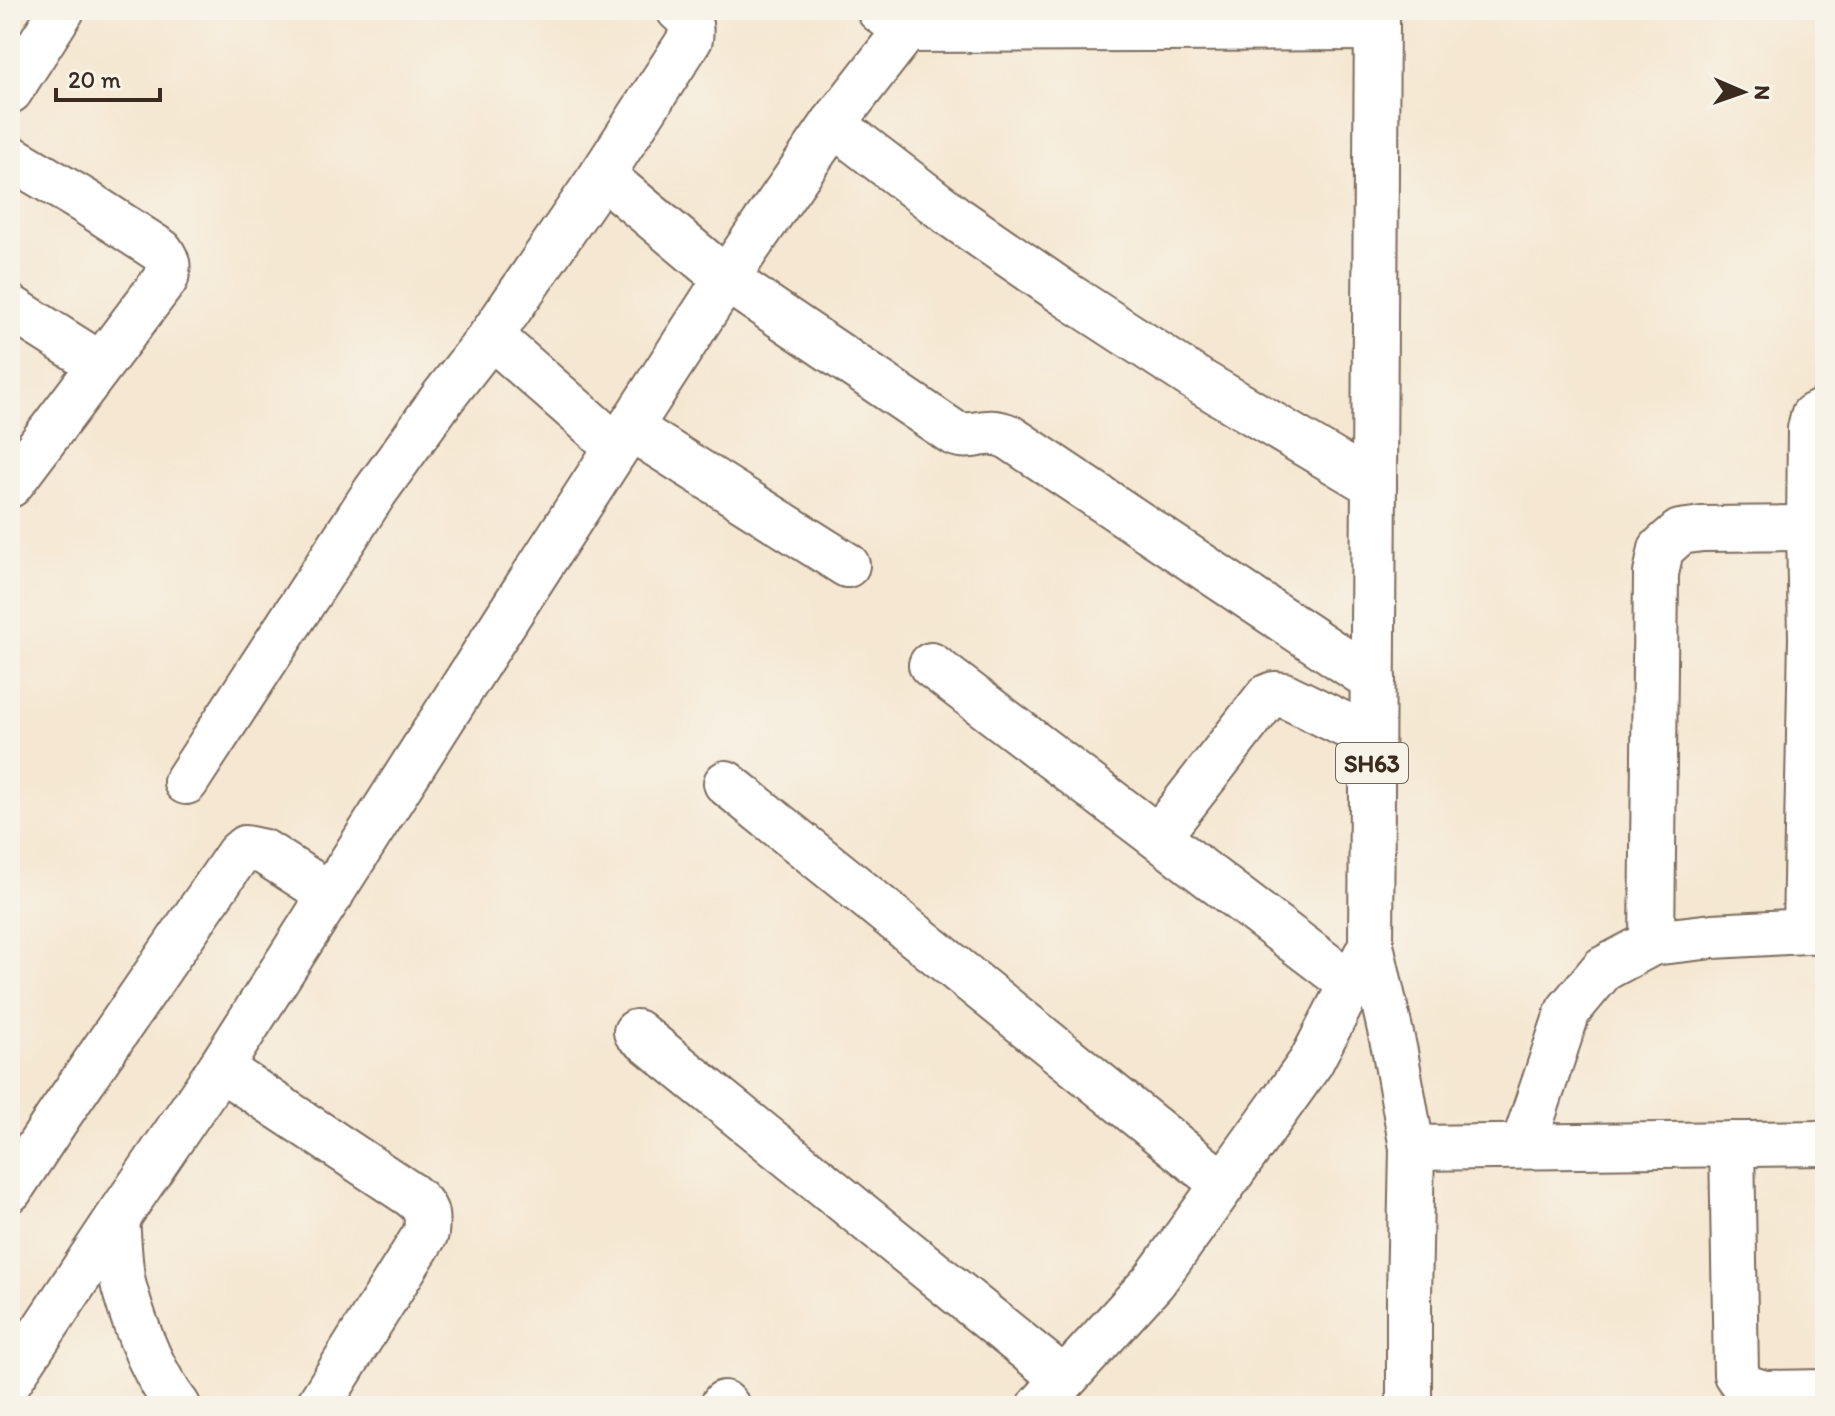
<svg xmlns="http://www.w3.org/2000/svg" width="1835" height="1416" font-family="Itim,sans-serif">
  <style>
    .lines { fill: none; stroke-linecap: round; stroke-linejoin: round }
    .minor-casing { stroke: #7c6c5d; stroke-width: 48 }
    .major-casing { stroke: #7c6c5d; stroke-width: 48 }
    .minor { stroke: #fff; stroke-width: 44 }
    .major { stroke: #fff; stroke-width: 44 }
    .labels { text-anchor: middle; dominant-baseline: central; stroke-width: 6; stroke-linejoin: round; paint-order: stroke }
    .shield { fill: #f7f3e8; stroke: #73665b; stroke-width: 2 }
    .shield-label { font-size: 24px; font-weight: bold; fill: #3b2a1e }
  </style>
  <rect width="100%" height="100%" fill="#f7f3e8"/>
  <filter id="ink" filterUnits="userSpaceOnUse"><feTurbulence type="fractalNoise" baseFrequency=".0125" numOctaves="2"/><feDisplacementMap in="SourceGraphic" scale="16" xChannelSelector="R" yChannelSelector="G"/><feConvolveMatrix kernelMatrix="1 2 1 2 8 2 1 2 1" color-interpolation-filters="sRGB"/></filter>
  <filter id="wash" filterUnits="userSpaceOnUse"><feTurbulence type="fractalNoise" baseFrequency=".006" numOctaves="4" result="noise"/><feDisplacementMap in="SourceGraphic" scale="32" xChannelSelector="R" yChannelSelector="G"/><feGaussianBlur stdDeviation="1.8" result="paint"/><feColorMatrix in="noise" values="0 0 0 0 0 0 0 0 0 0 0 0 0 0 0 0 0 1.4 0 .05"/><feComposite in="paint" operator="in"/></filter>
  <g filter="url(#wash)">
    <rect width="100%" height="100%" fill="#f5e7d1"/>
  </g>
  <g filter="url(#ink)">
    <g class="lines">
      <g class="minor-casing">
        <g id="minor">
          <polyline points="879,10 906,30 1377,28"/>
          <polyline points="10,91 62,10"/>
          <polyline points="833,124 954,217 1067,295 1196,379 1374,485"/>
          <path d="M10 157 84 201 161 251C168 261 169 266 166 278L10 485"/>
          <path d="M602 175 726 279 954 433C974 441 984 426 1009 437L1373 680"/>
          <polyline points="10,307 100,364"/>
          <polyline points="630,428 847,565"/>
          <path d="M617 447 491 336 602 175 690 39C692 25 690 19 679 10"/>
          <polyline points="931,665 1351,984"/>
          <polyline points="186,782 375,492 444,396 491,336"/>
          <polyline points="726,783 1223,1184"/>
          <polyline points="1158,837 1267,697 1274,694 1284,695 1372,738"/>
          <polyline points="1805,929 1811,638 1809,528 1810,429 1813,416 1825,410"/>
          <polyline points="1652,943 1656,574 1661,549 1680,532 1702,529 1809,528"/>
          <polyline points="1371,945 1395,1052 1412,1148 1409,1296 1409,1406"/>
          <polyline points="636,1032 1064,1379"/>
          <path d="M220 1068 411 1195C427 1207 428 1214 426 1233L318 1406"/>
          <polyline points="1732,1144 1736,1374 1745,1387 1764,1393 1825,1392"/>
          <polyline points="1523,1146 1568,1011 1603,969 1652,943 1713,936 1825,930"/>
          <polyline points="1412,1148 1825,1143"/>
          <polyline points="10,1190 60,1114 238,854 245,848 264,852 331,895"/>
          <path d="M117 1219C119 1241 119 1266 124 1287 135 1326 153 1374 178 1406"/>
          <polyline points="10,1380 117,1219 220,1068 517,602 726,279 833,124 906,30 918,10"/>
          <polyline points="724,1403 727,1406"/>
        </g>
      </g>
      <g class="major-casing">
        <polyline id="major" points="1040,1406 1154,1281 1311,1062 1371,945 1377,10"/>
      </g>
      <use href="#minor" class="minor"/>
      <use href="#major" class="major"/>
    </g>
  </g>
  <g class="labels">
    <rect class="shield" x="1336" y="743" width="72" height="40" rx="6"/>
    <g class="shield-label">
      <text x="1372" y="763">SH63</text>
    </g>
  </g>
  <rect width="1835" height="1416" fill="none" stroke="#f7f3e8" stroke-width="40"/>
  <g transform="translate(1743 92) rotate(92)" stroke="#f7f3e8" stroke-width="6" paint-order="stroke">
  <path d="M0-6L14 30L0 20L-14 30Z" fill="#3b2a1e"/>
  <text y="-12" font-size="22" font-weight="bold" text-anchor="middle" fill="#3b2a1e">N</text>
  </g>
  <path d="M56 88v12h104v-12" fill="none" stroke="#3b2a1e" stroke-width="4"/>
  <text x="68" y="88" font-size="24" fill="#3b2a1e" stroke="#f7f3e8" stroke-width="6" paint-order="stroke">20 m</text>
</svg>
